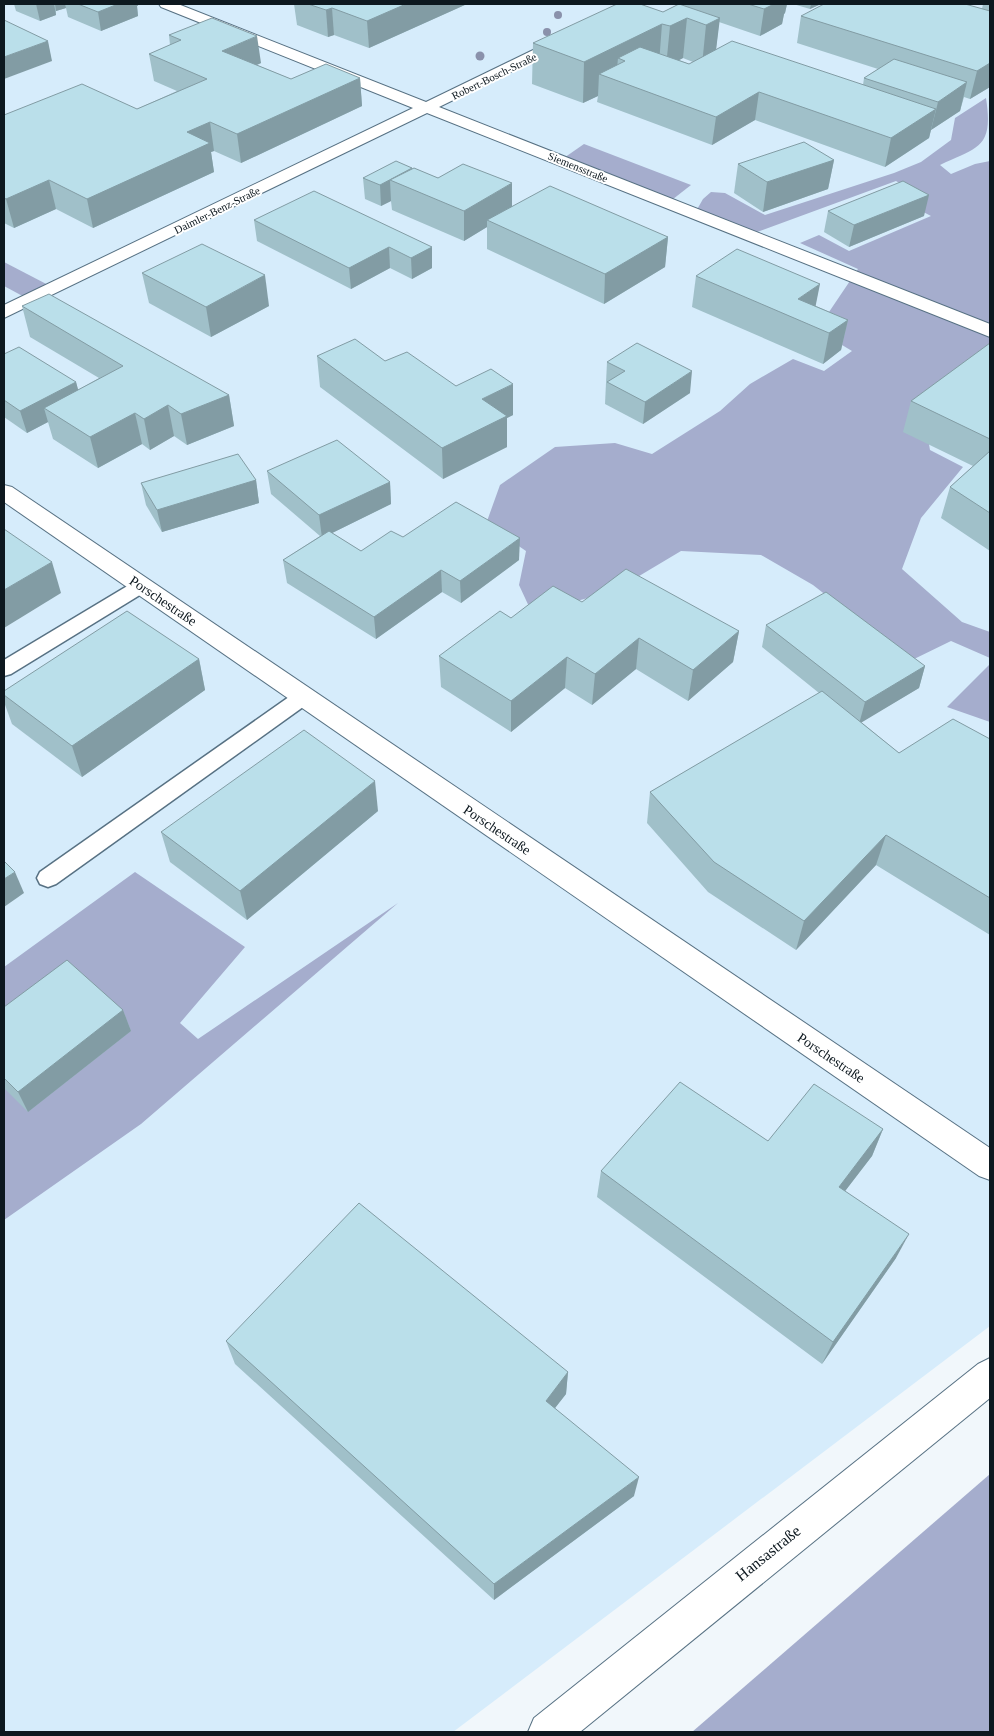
<svg xmlns="http://www.w3.org/2000/svg" width="994" height="1736" font-family="'Times New Roman',serif">
  <style>
    .built { fill: #d6ecfb }
    .forest { fill: #a5adcd }
    .lines { fill: none; stroke-linecap: round; stroke-linejoin: round }
    .lane-casing { stroke: #577183; stroke-width: 3 }
    .street-casing { stroke: #577183; stroke-width: 2 }
    .lane { fill: #fff; fill-rule: evenodd }
    .street { fill: #fff; fill-rule: evenodd }
    .tree { fill: #8a91ab }
    .wall { fill: #a0c0c9; fill-rule: evenodd }
    .shaded-wall { fill: #829ca4 }
    .building { fill: #badfea; stroke: #829ca4 }
    .labels { text-anchor: middle; dominant-baseline: central; stroke-width: 4; stroke-linejoin: round; paint-order: stroke }
    .far-street-label { font-size: 11px; fill: #0d181f; stroke: #fff }
    .street-label { font-size: 14px; fill: #0d181f; stroke: #fff }
    .near-street-label { font-size: 16px; fill: #0d181f; stroke: #fff }
  </style>
  <rect width="100%" height="100%" fill="#f1f7fb"/>
  <polygon class="built" points="4,4 990,4 990,1326 453,1732 4,1732"/>
  <g class="forest">
    <path d="M986 98C994 149 977 147 940 165L951 174 975 164 990 161V349L925 422 930 450 963 467 921 518 902 569 962 622 990 632V658L951 641 910 661 813 585 761 555 681 551 614 591 532 613 519 585 526 551 486 524 500 485 555 447 615 443 652 454 720 411 750 384 793 359 824 371 852 351 832 339 829 312 858 269 800 243 819 235 849 251 931 216 904 202V186L896 181 749 235 695 213 703 199 711 192 725 193 765 215 894 173 921 162 951 140 955 118Z"/>
    <polygon points="584,144 691,185 668,203 561,160"/>
    <polygon points="4,262 54,288 30,300 4,286"/>
    <polygon points="990,664 990,722 947,707"/>
    <polygon points="135,872 245,947 180,1023 198,1039 398,903 141,1124 4,1220 4,967"/>
    <polygon points="990,1474 990,1732 692,1732"/>
  </g>
  <g class="lines">
    <g class="lane-casing">
      <g id="lane">
        <polygon points="141,580 148,582 150,586 148,590 11,674 4,676 4,660 134,582"/>
        <polygon points="303,690 310,692 313,697 310,702 56,884 48,887 40,884 37,878 40,872 296,692"/>
      </g>
    </g>
    <g class="street-casing">
      <g id="street">
        <polygon points="159,4 178,4 426,102 562,36 572,36 574,39 572,42 439,107 990,324 990,337 427,113 4,318 4,305 413,108 161,7"/>
        <polygon points="4,485 12,487 990,1148 990,1180 979,1176 4,502"/>
        <polygon points="990,1358 990,1398 580,1732 528,1732 534,1718 978,1364"/>
      </g>
    </g>
    <use href="#lane" class="lane"/>
    <use href="#street" class="street"/>
  </g>
  <g class="tree">
    <circle cx="558" cy="15" r="4"/>
    <circle cx="547" cy="32" r="4"/>
    <circle cx="480" cy="56" r="4.5"/>
  </g>
  <g class="wall">
    <polygon points="14,4 137,4 138,6 137,6 138,16 101,31 68,17 66,8 56,11 56,15 40,21 16,11"/>
    <polygon points="294,4 467,4 369,48 334,35 328,37 297,25"/>
    <path d="M679 4H787L785 13 784 14 782 24 760 36 719 22 716 49 863 85 864 78 878 69 797 43 801 16 982 9 983 4H990V87L970 99 964 97 960 111 931 130 929 138 885 167 755 120 712 145 597 102 598 96 583 103 532 84 533 43 663 12ZM683 58 693 62 689 64 679 60Z"/>
    <polygon points="793,4 821,4 810,9"/>
    <polygon points="169,35 261,63 257,65 291,79 360,78 362,106 241,163 214,151 211,152 214,172 93,228 56,209 14,228 4,223 4,115 137,109 177,91 154,81 149,54 170,45"/>
    <polygon points="834,160 828,189 763,212 734,193 738,164"/>
    <polygon points="412,168 512,206 668,237 665,267 604,304 487,249 487,227 464,241 392,210 391,201 381,206 365,199 363,178"/>
    <polygon points="828,211 924,216 849,247 824,232"/>
    <polygon points="254,220 432,247 432,268 412,279 390,268 351,289 257,241"/>
    <polygon points="142,273 269,306 211,337 149,303"/>
    <polygon points="696,276 816,306 848,320 841,350 823,364 692,307"/>
    <polygon points="22,306 229,395 234,426 187,445 174,436 150,450 142,444 98,468 53,439 48,422 27,433 4,417 4,354 76,382 78,390 99,378 30,337"/>
    <polygon points="990,343 990,551 941,518 950,487 973,466 903,432 911,401"/>
    <polygon points="317,356 385,361 456,386 513,415 507,418 507,447 443,479 320,387"/>
    <polygon points="607,362 690,393 643,424 605,404"/>
    <polygon points="267,471 390,482 391,504 332,533 361,551 403,537 519,560 461,603 442,592 376,639 287,583 283,560 320,536 271,494"/>
    <polygon points="256,480 259,503 162,532 146,505 141,483"/>
    <polygon points="582,602 739,631 733,662 688,701 636,669 592,705 565,688 511,732 441,687 439,656 511,618"/>
    <polygon points="766,625 925,666 919,688 861,722 899,753 990,739 990,935 876,865 796,950 708,892 647,823 650,792 819,693 762,647"/>
    <polygon points="199,659 205,690 82,777 12,724 4,702 4,691"/>
    <polygon points="378,811 247,920 170,862 161,832"/>
    <polygon points="4,1007 123,1010 131,1031 28,1112 4,1088"/>
    <polygon points="883,1129 872,1156 845,1191 896,1258 822,1364 597,1197 601,1171 768,1141"/>
    <polygon points="226,1341 568,1372 566,1394 555,1408 634,1496 494,1600 235,1364"/>
  </g>
  <g class="shaded-wall">
    <polygon points="36,4 54,4 56,15 40,21"/>
    <polygon points="55,4 65,4 66,8 56,11"/>
    <polygon points="118,4 137,4 138,6 137,6 138,16 101,31 98,12"/>
    <polygon points="406,4 467,4 369,48 367,21"/>
    <polygon points="773,4 787,4 785,13 784,14 782,24 760,36 764,9"/>
    <polygon points="811,4 821,4 810,9"/>
    <polygon points="332,8 334,35 328,37 326,10"/>
    <polygon points="687,18 683,58 666,67 670,26"/>
    <polygon points="720,18 715,58 702,65 706,25"/>
    <polygon points="662,24 659,64 625,61 618,58 616,80 599,74 598,96 583,103 584,62"/>
    <polygon points="257,36 261,63 226,78 222,51"/>
    <polygon points="48,41 52,61 4,79 4,57"/>
    <polygon points="990,63 990,87 970,99 977,71"/>
    <polygon points="360,78 362,106 241,163 237,134"/>
    <polygon points="967,82 960,111 931,130 938,102"/>
    <polygon points="759,92 755,120 712,145 716,117"/>
    <polygon points="936,109 929,138 885,167 891,138"/>
    <polygon points="210,122 214,151 211,152 214,172 93,228 87,199 187,132"/>
    <polygon points="834,160 828,189 763,212 767,182"/>
    <polygon points="412,168 390,180 391,201 381,206 380,185"/>
    <polygon points="49,180 56,209 14,228 6,199"/>
    <polygon points="512,183 512,213 487,220 487,227 464,241 464,211"/>
    <polygon points="929,195 924,216 849,247 854,225"/>
    <polygon points="668,237 665,267 604,304 605,274"/>
    <polygon points="389,247 390,268 351,289 349,268"/>
    <polygon points="432,247 432,268 412,279 411,258"/>
    <polygon points="265,275 269,306 211,337 206,307"/>
    <polygon points="820,284 814,314 798,299"/>
    <polygon points="848,320 841,350 823,364 829,333"/>
    <polygon points="692,371 690,393 643,424 645,402"/>
    <polygon points="76,382 82,404 44,408 48,422 27,433 20,411"/>
    <polygon points="513,384 513,415 507,418 507,447 443,479 442,448 482,399"/>
    <polygon points="229,395 234,426 187,445 181,414"/>
    <polygon points="168,405 174,436 150,450 144,419"/>
    <polygon points="135,413 142,444 98,468 90,437"/>
    <polygon points="256,480 259,503 162,532 157,510"/>
    <polygon points="390,482 391,504 322,538 319,515"/>
    <polygon points="520,538 519,560 461,603 460,581"/>
    <polygon points="52,562 61,593 4,628 4,590"/>
    <polygon points="441,570 442,592 376,639 374,617"/>
    <polygon points="739,631 733,662 688,701 693,670"/>
    <polygon points="639,638 636,669 592,705 595,674"/>
    <polygon points="567,657 565,688 511,732 511,701"/>
    <polygon points="199,659 205,690 82,777 72,746"/>
    <polygon points="925,666 919,688 859,724 865,702"/>
    <polygon points="375,781 378,811 247,920 240,891"/>
    <polygon points="886,835 876,865 796,950 804,921"/>
    <polygon points="15,872 24,893 4,907 4,879"/>
    <polygon points="123,1010 131,1031 28,1112 18,1092"/>
    <polygon points="883,1129 872,1156 829,1212 839,1187"/>
    <polygon points="909,1234 896,1258 822,1364 833,1342"/>
    <polygon points="568,1372 566,1394 544,1422 546,1401"/>
    <polygon points="639,1477 634,1496 494,1600 494,1584"/>
  </g>
  <g class="building">
    <polygon points="78,4 118,4 98,12"/>
    <polygon points="308,4 406,4 367,21 332,8 326,10"/>
    <polygon points="617,4 640,4 663,12 679,4 720,18 706,25 687,18 670,26 662,24 584,62 533,43"/>
    <polygon points="748,4 774,4 764,9"/>
    <polygon points="824,4 965,4 990,11 990,63 977,71 801,16"/>
    <polygon points="212,18 257,36 222,51 291,79 326,64 360,78 237,134 210,122 187,132 210,143 87,199 49,180 6,199 4,198 4,115 82,84 137,109 207,79 149,54 181,40 169,35"/>
    <polygon points="4,20 48,41 4,57"/>
    <polygon points="732,41 936,109 891,138 759,92 716,117 599,74 625,61 618,58 640,47 689,64"/>
    <polygon points="894,59 967,82 938,102 864,78"/>
    <polygon points="804,142 834,160 767,182 738,164"/>
    <polygon points="396,161 412,168 380,185 363,178"/>
    <polygon points="463,164 512,183 464,211 390,180 414,168 438,178"/>
    <polygon points="903,181 929,195 854,225 828,211"/>
    <polygon points="550,186 668,237 605,274 487,220"/>
    <polygon points="314,191 432,247 411,258 389,247 349,268 254,220"/>
    <polygon points="202,244 265,275 206,307 142,273"/>
    <polygon points="737,249 820,284 798,299 848,320 829,333 696,276"/>
    <polygon points="49,294 229,395 181,414 168,405 144,419 135,413 90,437 44,408 123,366 22,306"/>
    <polygon points="355,339 385,361 407,352 456,386 491,369 513,384 482,399 507,416 442,448 317,356"/>
    <polygon points="637,343 692,371 645,402 607,382 625,371 607,362"/>
    <polygon points="990,343 990,439 911,401"/>
    <polygon points="19,347 76,382 20,411 4,400 4,354"/>
    <polygon points="337,440 390,482 319,515 267,471"/>
    <polygon points="990,451 990,513 950,487"/>
    <polygon points="238,454 256,480 157,510 141,483"/>
    <polygon points="456,502 520,538 460,581 441,570 374,617 283,560 329,531 361,551 391,531 403,537"/>
    <polygon points="4,529 52,562 4,590"/>
    <polygon points="626,569 739,631 693,670 639,638 595,674 567,657 511,701 439,656 500,611 511,618 553,586 582,602"/>
    <polygon points="826,592 925,666 865,702 766,625"/>
    <polygon points="127,611 199,659 72,746 4,695 4,691"/>
    <polygon points="822,691 899,753 953,719 990,739 990,898 886,835 804,921 714,862 650,792"/>
    <polygon points="304,730 375,781 240,891 161,832"/>
    <polygon points="4,861 15,872 4,879"/>
    <polygon points="67,960 123,1010 18,1092 4,1078 4,1007"/>
    <polygon points="680,1082 768,1141 814,1084 883,1129 839,1187 909,1234 833,1342 601,1171"/>
    <polygon points="359,1203 568,1372 546,1401 639,1477 494,1584 226,1341"/>
  </g>
  <g class="labels">
    <g class="far-street-label">
      <text transform="translate(494 76) rotate(-26)">Robert-Bosch-Straße</text>
      <text transform="translate(578 167) rotate(22)">Siemensstraße</text>
      <text transform="translate(217 210) rotate(-26)">Daimler-Benz-Straße</text>
    </g>
    <g class="street-label">
      <text transform="translate(163 601) rotate(34)">Porschestraße</text>
      <text transform="translate(497 830) rotate(34)">Porschestraße</text>
      <text transform="translate(831 1058) rotate(34)">Porschestraße</text>
    </g>
    <g class="near-street-label">
      <text transform="translate(768 1553) rotate(-39)">Hansastraße</text>
    </g>
  </g>
  <rect width="994" height="1736" fill="none" stroke="#0d181f" stroke-width="10"/>
</svg>
